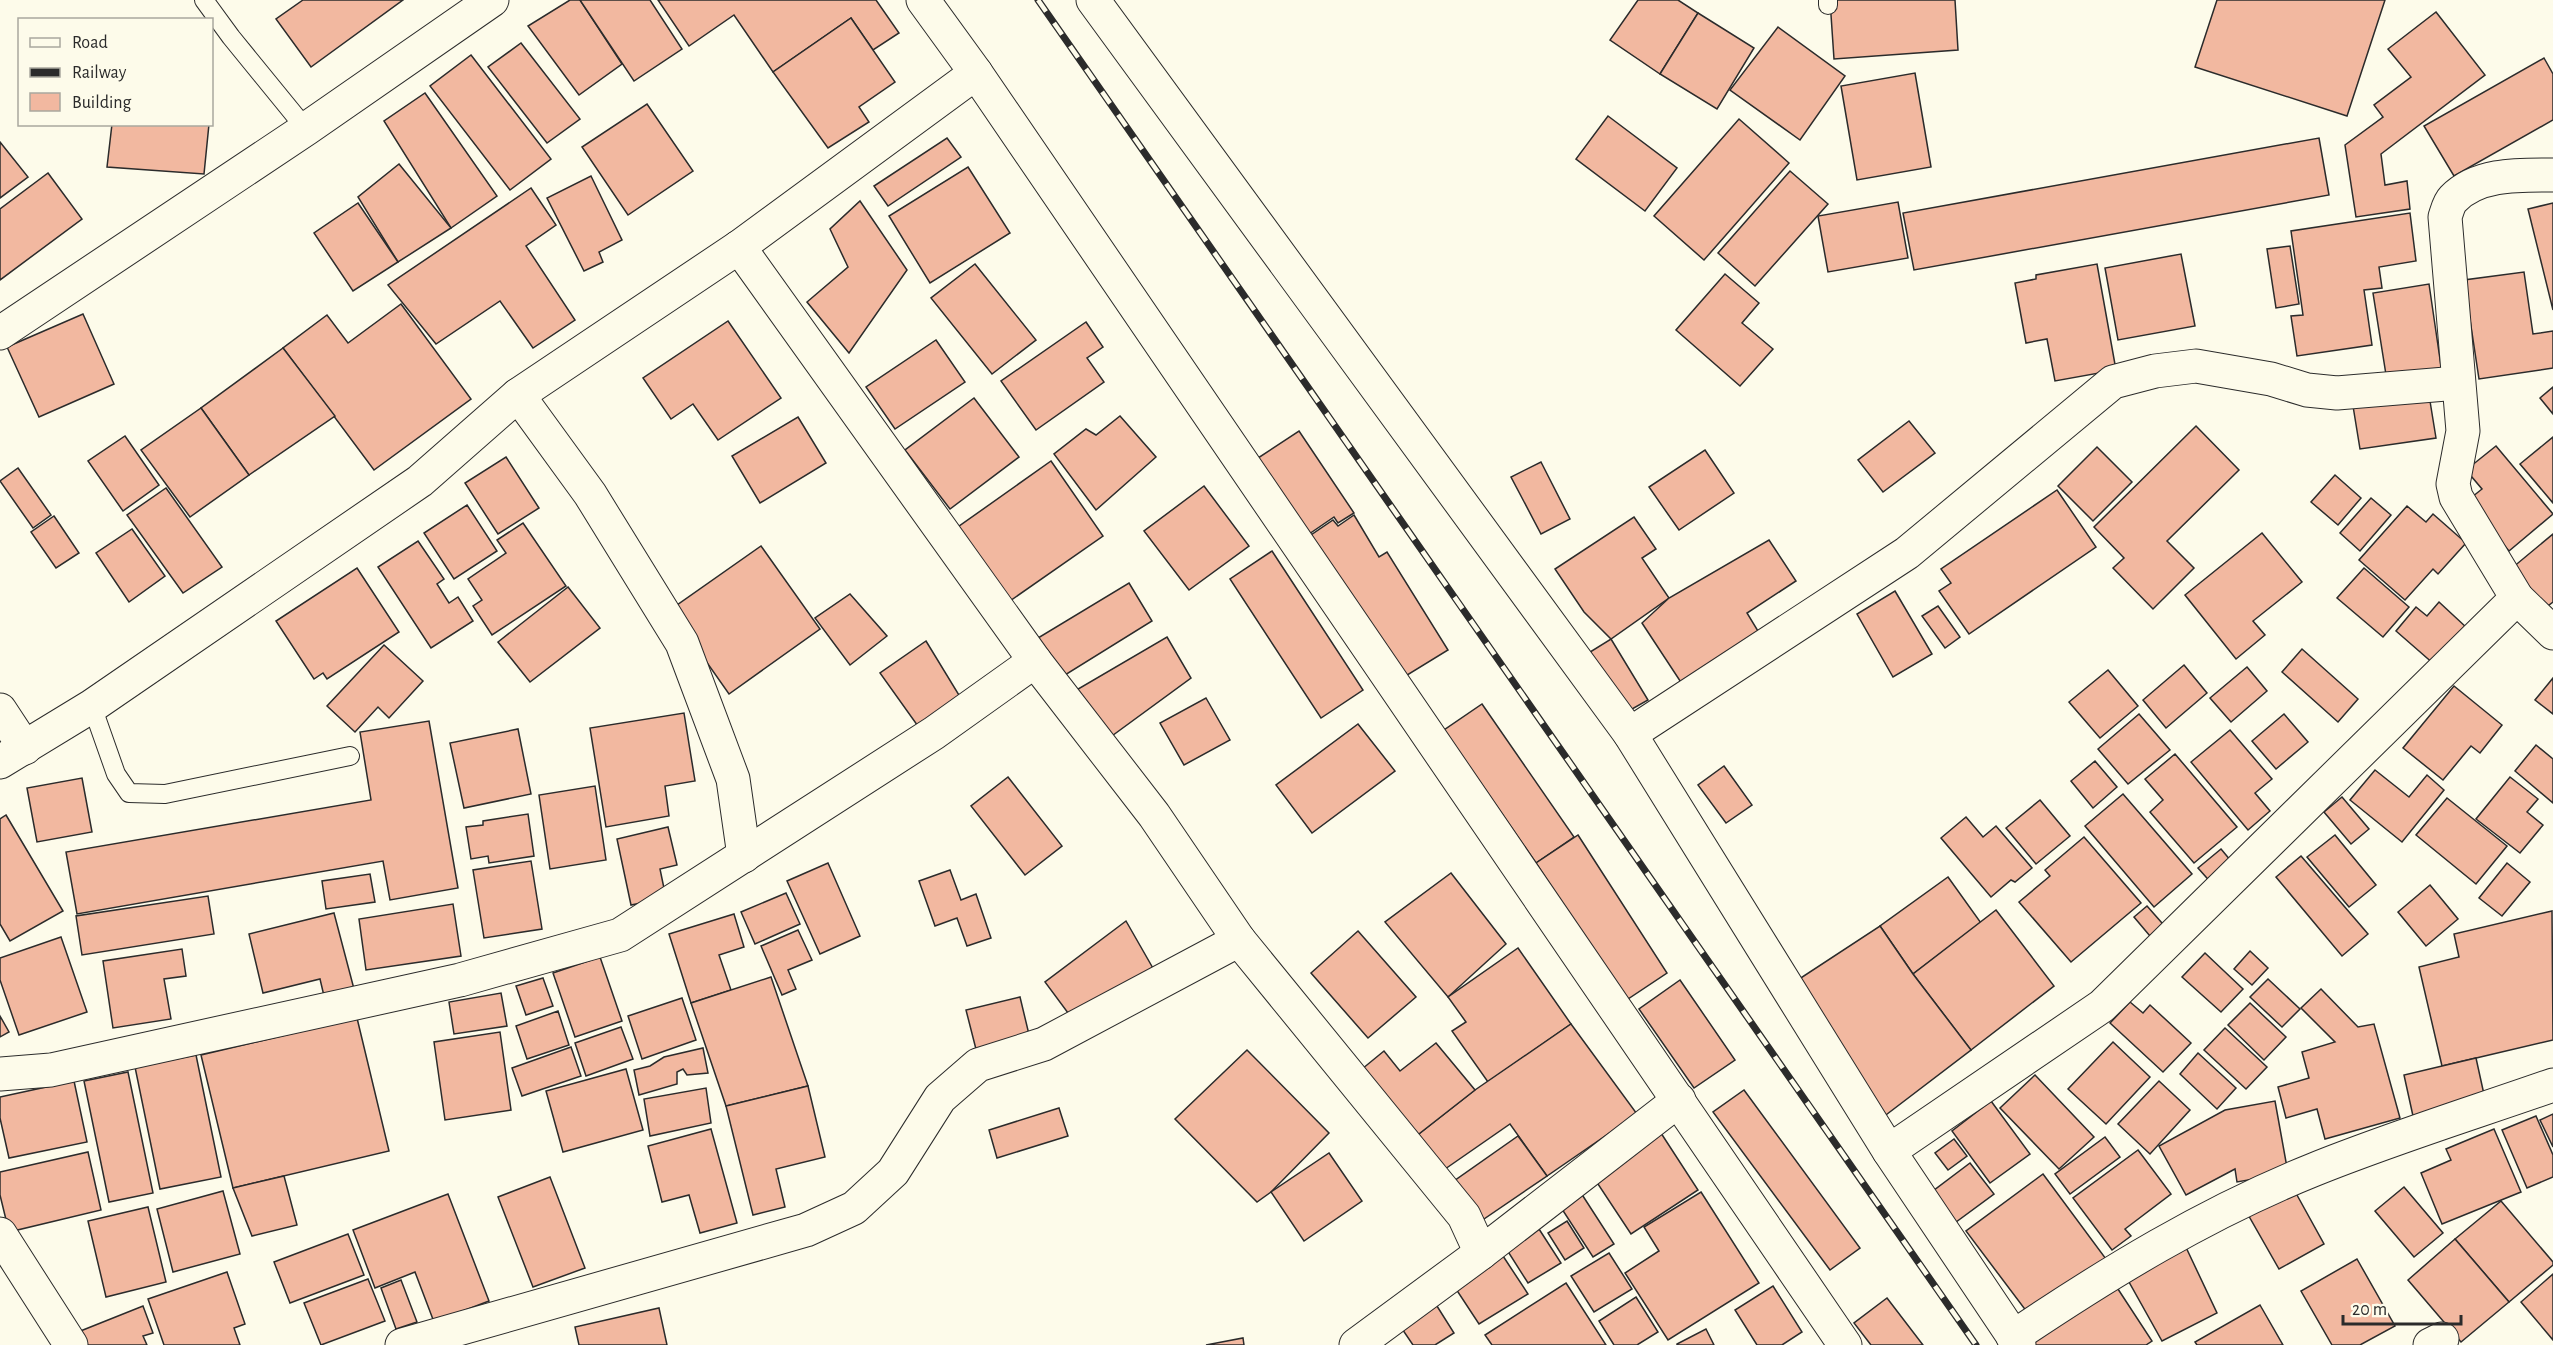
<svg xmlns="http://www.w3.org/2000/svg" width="2553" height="1345" font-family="'Alegreya Sans',sans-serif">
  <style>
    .building { fill: #f2b8a0; stroke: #2b2b2b; stroke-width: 1.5 }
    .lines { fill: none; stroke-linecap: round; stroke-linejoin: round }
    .service-casing { stroke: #2b2b2b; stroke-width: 20 }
    .minor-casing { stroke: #2b2b2b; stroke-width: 35 }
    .tertiary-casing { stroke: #2b2b2b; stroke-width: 35 }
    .service { stroke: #fdfbea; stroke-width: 18 }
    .minor { stroke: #fdfbea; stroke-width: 33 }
    .tertiary { stroke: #fdfbea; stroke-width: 33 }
    .rail-casing { stroke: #2b2b2b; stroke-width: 7 }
    .rail { stroke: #fdfbea; stroke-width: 4.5; stroke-dasharray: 14; stroke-linecap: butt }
  </style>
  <rect width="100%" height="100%" fill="#fdfbea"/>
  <g class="building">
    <polygon points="303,0 403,0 311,67 276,19"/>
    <polygon points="570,0 580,0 622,64 579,95 528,26"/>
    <polygon points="580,0 650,0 682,49 634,81"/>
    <polygon points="658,0 876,0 899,33 873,50 851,18 773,72 734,15 689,46"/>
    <polygon points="1638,0 1678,0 1698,13 1660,74 1610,40"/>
    <polygon points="1830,0 1955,0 1958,50 1834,59"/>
    <polygon points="2217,0 2385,0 2347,116 2195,67"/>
    <polygon points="2436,12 2485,75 2381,154 2385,185 2407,181 2410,209 2356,217 2345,145 2383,117 2374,105 2411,77 2388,49"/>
    <polygon points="1698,13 1754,48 1717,109 1660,74"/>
    <polygon points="851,18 895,82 859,107 869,122 828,148 773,72"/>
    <polygon points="1778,27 1845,76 1800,140 1730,90"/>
    <polygon points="521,43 580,119 547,143 488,67"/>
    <polygon points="471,55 551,159 510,190 430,86"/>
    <polygon points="2544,58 2553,74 2553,120 2454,176 2424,126"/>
    <polygon points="1915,73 1931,167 1857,180 1841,86"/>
    <polygon points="425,93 497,196 451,228 384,121"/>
    <polygon points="647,104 693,171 628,215 582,147"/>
    <polygon points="1608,116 1677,168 1645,211 1576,159"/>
    <polygon points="1739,119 1789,163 1704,260 1654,216"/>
    <polygon points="112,124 209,124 204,174 107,167"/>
    <polygon points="947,138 961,157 888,206 874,186"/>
    <polygon points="2319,138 2329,195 1914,270 1903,213"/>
    <polygon points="0,142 28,177 0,198"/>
    <polygon points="399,164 451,228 398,262 358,197"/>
    <polygon points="968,167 1010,233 930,283 889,216"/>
    <polygon points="1790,171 1828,204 1755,286 1718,253"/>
    <polygon points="48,173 82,219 0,280 0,209"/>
    <polygon points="591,176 622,240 599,252 603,262 584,271 547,198"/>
    <polygon points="531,188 556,225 526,246 575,320 533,348 500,301 436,344 388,285"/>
    <polygon points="860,201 907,270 849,353 807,302 848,267 830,229"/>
    <polygon points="1898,202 1908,258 1828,272 1818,216"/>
    <polygon points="358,203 398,262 353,291 314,233"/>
    <polygon points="2553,203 2553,310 2528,209"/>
    <polygon points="2410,213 2416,261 2379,267 2382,288 2364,290 2372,345 2297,356 2291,316 2303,315 2291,231"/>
    <polygon points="2290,246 2299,304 2276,308 2267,249"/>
    <polygon points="2181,254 2195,326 2118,340 2105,268"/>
    <polygon points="975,264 1036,340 992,374 931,298"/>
    <polygon points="2097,264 2116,370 2055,381 2047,339 2026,343 2015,283 2036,279 2036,275"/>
    <polygon points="2524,272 2533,334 2553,331 2553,368 2479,379 2464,280"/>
    <polygon points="1725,274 1759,303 1742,323 1773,349 1740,386 1676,330"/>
    <polygon points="2429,284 2442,373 2387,381 2373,293"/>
    <polygon points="401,304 471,399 374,470 283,348 327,315 348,343"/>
    <polygon points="83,314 114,384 39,417 7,347"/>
    <polygon points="728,321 781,398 718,440 693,404 671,419 643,378"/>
    <polygon points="1086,322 1103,347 1087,358 1104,382 1036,430 1001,381"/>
    <polygon points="936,340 965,382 895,429 866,387"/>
    <polygon points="283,348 335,416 249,475 201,408"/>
    <polygon points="2553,387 2553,414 2540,398"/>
    <polygon points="2429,395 2436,438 2360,449 2353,406"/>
    <polygon points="974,398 1019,457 950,509 905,450"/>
    <polygon points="201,408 249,475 190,517 141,450"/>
    <polygon points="1120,416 1156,457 1096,510 1054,454 1086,429 1096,435"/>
    <polygon points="798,417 826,463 760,503 732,456"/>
    <polygon points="1909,421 1935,453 1883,492 1858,460"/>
    <polygon points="2196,426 2239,470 2167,541 2194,568 2153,609 2113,568 2124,558 2094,527"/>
    <polygon points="1299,431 1354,513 1338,523 1334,517 1309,534 1258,458"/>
    <polygon points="125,436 159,485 123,511 88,461"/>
    <polygon points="2553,437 2553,503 2520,464"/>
    <polygon points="2496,446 2553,514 2509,551 2467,501 2482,489 2466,470"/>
    <polygon points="2097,447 2132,482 2093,521 2058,486"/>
    <polygon points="1705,450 1734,493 1679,530 1649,487"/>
    <polygon points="506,457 539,508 498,534 465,483"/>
    <polygon points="1051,461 1103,536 1007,603 955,529"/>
    <polygon points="1541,462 1570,519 1541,534 1511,477"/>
    <polygon points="18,468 51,515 33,528 0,481"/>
    <polygon points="2335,475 2361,498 2338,525 2311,502"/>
    <polygon points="1204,486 1249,546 1189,590 1144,531"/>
    <polygon points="166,488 222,567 183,593 127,515"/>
    <polygon points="2057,490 2096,547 1969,634 1939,591 1951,583 1941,569"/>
    <polygon points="2371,498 2391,515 2360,551 2340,533"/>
    <polygon points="467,505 497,551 454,579 424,533"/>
    <polygon points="2407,506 2426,522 2433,514 2466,543 2438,574 2433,569 2405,600 2359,560"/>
    <polygon points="1354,515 1379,557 1387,552 1448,650 1404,677 1311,535 1333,520 1338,526"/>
    <polygon points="54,516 79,553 56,568 31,532"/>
    <polygon points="1634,517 1656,549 1642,558 1669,598 1611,639 1584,612 1555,569"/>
    <polygon points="523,523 566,586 492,635 473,606 482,600 468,579 506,553 497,540"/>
    <polygon points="132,529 165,576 129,602 96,553"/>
    <polygon points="2262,533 2302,582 2253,621 2265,635 2236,659 2185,595"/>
    <polygon points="2553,534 2553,602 2545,608 2512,568"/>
    <polygon points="1769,540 1796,581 1747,613 1761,636 1686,690 1642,623 1669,598"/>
    <polygon points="418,541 444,579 437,584 449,603 458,597 473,621 431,648 378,567"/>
    <polygon points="761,546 820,629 729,694 670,610"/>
    <polygon points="1272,551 1363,690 1321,718 1230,579"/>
    <polygon points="357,568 399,632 327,679 323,673 314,679 276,621"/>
    <polygon points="2364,568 2409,607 2383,637 2337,598"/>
    <polygon points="1129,583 1152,621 1057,680 1033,641"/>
    <polygon points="568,587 600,628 530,682 498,642"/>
    <polygon points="1895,591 1932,654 1893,677 1857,614"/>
    <polygon points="850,594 887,636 850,665 815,618"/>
    <polygon points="2439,602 2467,628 2435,665 2396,631 2416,607 2427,616"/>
    <polygon points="1938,606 1960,637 1945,648 1922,616"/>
    <polygon points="1167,637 1191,678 1105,741 1073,692"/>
    <polygon points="1611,639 1648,700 1618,717 1582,657"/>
    <polygon points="926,641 962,700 920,729 880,673"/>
    <polygon points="384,645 423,681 389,718 378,707 355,732 327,706"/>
    <polygon points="2302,649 2358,699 2338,722 2282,672"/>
    <polygon points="2184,665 2207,693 2166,728 2143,700"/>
    <polygon points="2247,667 2267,691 2231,722 2210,698"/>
    <polygon points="2108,670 2138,706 2100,738 2069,702"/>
    <polygon points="2553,678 2553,714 2535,700"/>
    <polygon points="2454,686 2502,725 2480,753 2471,746 2443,780 2403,748"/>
    <polygon points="1206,698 1230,740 1184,765 1160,723"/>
    <polygon points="1482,704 1574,837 1536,863 1444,730"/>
    <polygon points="684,713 695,781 665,786 669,816 606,827 590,728"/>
    <polygon points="2139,714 2170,750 2128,784 2098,749"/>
    <polygon points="2284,714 2308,742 2276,769 2252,741"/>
    <polygon points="429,721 458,888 390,900 383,861 77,914 66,852 371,800 360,732"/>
    <polygon points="1358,724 1395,771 1312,833 1276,785"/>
    <polygon points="518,729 531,794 464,808 450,743"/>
    <polygon points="2230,730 2272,779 2255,793 2270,811 2248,830 2191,762"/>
    <polygon points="2536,745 2553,759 2553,803 2515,771"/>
    <polygon points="2175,754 2237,827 2194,863 2150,812 2163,800 2145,779"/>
    <polygon points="2095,761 2117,787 2093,808 2071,781"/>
    <polygon points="1724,766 1752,805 1726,823 1698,785"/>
    <polygon points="2375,770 2409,797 2427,775 2444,790 2402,842 2350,800"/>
    <polygon points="1008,777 1062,846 1025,875 971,806"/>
    <polygon points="2510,777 2538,799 2527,812 2543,825 2520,853 2476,819"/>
    <polygon points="82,778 92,832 37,842 27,788"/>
    <polygon points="595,786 606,860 550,869 539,795"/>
    <polygon points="2123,794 2192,874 2154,907 2085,826"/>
    <polygon points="2342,797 2369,829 2351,844 2324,812"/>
    <polygon points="2447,798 2507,846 2476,884 2416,835"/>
    <polygon points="2040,800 2070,836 2036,864 2006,828"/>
    <polygon points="528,814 534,856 489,863 488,856 471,859 466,827 483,825 483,821"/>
    <polygon points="6,815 63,911 10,941 0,924 0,819"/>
    <polygon points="1966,817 1983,837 1996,826 2032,868 2015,882 2011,880 1991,897 1941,838"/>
    <polygon points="668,827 677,865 660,869 666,898 631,905 617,839"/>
    <polygon points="1578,835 1667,973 1625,1001 1536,863"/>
    <polygon points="2335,835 2376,885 2349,907 2307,857"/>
    <polygon points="2084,837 2141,903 2071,962 2019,902 2050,876 2045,870"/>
    <polygon points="2221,849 2236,867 2214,886 2198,868"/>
    <polygon points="2301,856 2368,934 2342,956 2276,877"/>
    <polygon points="531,861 542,929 484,938 473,870"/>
    <polygon points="828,863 860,936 820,954 787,881"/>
    <polygon points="2507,863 2530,882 2502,916 2479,898"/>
    <polygon points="950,870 961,900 976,894 991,938 967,946 957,918 935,926 919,881"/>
    <polygon points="1451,873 1506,944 1448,997 1385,922"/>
    <polygon points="370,874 375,902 326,909 322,881"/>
    <polygon points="1948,877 1981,923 1913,974 1880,926"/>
    <polygon points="2430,885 2458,919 2426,946 2398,912"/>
    <polygon points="786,893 800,924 755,944 741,912"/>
    <polygon points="208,896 214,934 82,955 76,916"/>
    <polygon points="453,904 461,956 366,970 359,919"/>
    <polygon points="2147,906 2169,931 2155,942 2134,917"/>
    <polygon points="1996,910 2054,986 1971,1050 1913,974"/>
    <polygon points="2552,911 2553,1040 2442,1066 2419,967 2459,957 2454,934"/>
    <polygon points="334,913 354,989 324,996 320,979 263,993 249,934"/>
    <polygon points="734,914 744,947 719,955 731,990 691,1003 669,934"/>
    <polygon points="1126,921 1154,970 1077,1025 1045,982"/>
    <polygon points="1880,926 1913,974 1971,1050 1878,1121 1790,985"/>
    <polygon points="798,930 812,960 788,970 796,989 782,995 761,946"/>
    <polygon points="1358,931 1416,997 1368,1038 1311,973"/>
    <polygon points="61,937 87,1012 19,1035 0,980 0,958"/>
    <polygon points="1518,948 1571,1024 1488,1082 1452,1031 1466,1022 1448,997"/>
    <polygon points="182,949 186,976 164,979 171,1019 113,1028 103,961"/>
    <polygon points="2250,951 2268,968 2252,985 2234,969"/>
    <polygon points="2205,953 2243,989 2221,1012 2182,977"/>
    <polygon points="600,957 622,1021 575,1037 553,973"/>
    <polygon points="771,977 808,1086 726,1106 691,1003"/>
    <polygon points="543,978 553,1006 526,1015 516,986"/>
    <polygon points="2268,979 2300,1009 2282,1027 2250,997"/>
    <polygon points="1680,980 1735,1060 1694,1088 1639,1009"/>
    <polygon points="2321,989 2358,1027 2374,1024 2400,1118 2325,1139 2317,1109 2286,1118 2278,1087 2309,1078 2302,1052 2335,1042 2301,1008"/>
    <polygon points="501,993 507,1026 454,1034 449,1002"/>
    <polygon points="1020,997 1032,1047 979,1061 966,1010"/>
    <polygon points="682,998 696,1040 642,1059 628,1016"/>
    <polygon points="2130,1002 2143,1013 2150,1005 2191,1043 2163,1072 2110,1023"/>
    <polygon points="2250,1003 2286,1037 2264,1060 2228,1025"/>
    <polygon points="558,1011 569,1045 527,1059 516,1026"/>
    <polygon points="0,1016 9,1032 0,1037"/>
    <polygon points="357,1018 389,1151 233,1188 201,1055"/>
    <polygon points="1571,1024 1637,1114 1547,1176 1510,1124 1435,1176 1415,1137 1475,1090"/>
    <polygon points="621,1027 633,1059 586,1076 575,1043"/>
    <polygon points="2225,1028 2267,1067 2246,1089 2204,1050"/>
    <polygon points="500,1032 511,1110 445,1120 434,1042"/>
    <polygon points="2113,1042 2150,1077 2106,1124 2068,1089"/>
    <polygon points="1436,1043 1475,1090 1415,1137 1362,1069 1384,1051 1400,1071"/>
    <polygon points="571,1047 581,1076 522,1096 512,1068"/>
    <polygon points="703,1048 708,1073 687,1075 683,1069 677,1072 677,1084 639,1095 634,1070 650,1066 664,1057"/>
    <polygon points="1247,1050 1329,1133 1271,1192 1257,1202 1175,1119"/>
    <polygon points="2198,1053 2236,1088 2217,1109 2180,1074"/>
    <polygon points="196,1055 221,1177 160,1189 135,1067"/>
    <polygon points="2476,1058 2485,1099 2413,1116 2404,1075"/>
    <polygon points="626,1069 643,1130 563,1152 546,1091"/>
    <polygon points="128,1072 153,1193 109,1202 84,1081"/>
    <polygon points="2035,1075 2094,1137 2059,1169 2000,1108"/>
    <polygon points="74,1081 87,1142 9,1158 0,1118 0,1097"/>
    <polygon points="2159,1081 2190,1110 2150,1154 2118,1124"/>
    <polygon points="808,1086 825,1157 776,1169 785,1207 753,1215 726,1106"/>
    <polygon points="706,1088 711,1123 650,1136 644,1099"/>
    <polygon points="1744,1090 1860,1248 1830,1270 1713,1112"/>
    <polygon points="1991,1101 2030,1154 1990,1183 1952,1131"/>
    <polygon points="2275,1101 2288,1173 2237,1182 2235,1169 2186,1195 2159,1146 2225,1110"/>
    <polygon points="1059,1108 1068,1136 997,1158 989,1130"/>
    <polygon points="2553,1114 2553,1147 2540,1120"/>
    <polygon points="2536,1116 2553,1155 2553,1177 2527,1188 2502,1130"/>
    <polygon points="711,1129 737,1223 700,1233 689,1195 662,1202 648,1146"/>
    <polygon points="2494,1129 2521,1192 2442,1224 2421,1173 2451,1160 2446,1149"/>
    <polygon points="1659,1130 1698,1190 1631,1234 1592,1175"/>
    <polygon points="1518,1136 1547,1176 1481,1221 1454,1181"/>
    <polygon points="2105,1137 2120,1157 2070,1194 2055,1174"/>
    <polygon points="1954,1139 1967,1156 1948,1170 1935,1153"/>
    <polygon points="2138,1150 2171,1194 2125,1229 2131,1236 2112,1250 2073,1198"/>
    <polygon points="88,1152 101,1210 9,1232 0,1195 0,1172"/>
    <polygon points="1329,1153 1362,1201 1304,1241 1271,1192"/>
    <polygon points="1970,1163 1994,1194 1952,1225 1929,1194"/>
    <polygon points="2043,1174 2106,1259 2030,1316 1966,1231"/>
    <polygon points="284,1176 297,1225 252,1236 233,1188"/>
    <polygon points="550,1177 585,1268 533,1287 498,1197"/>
    <polygon points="2292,1186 2324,1244 2279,1269 2246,1211"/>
    <polygon points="2404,1187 2443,1233 2414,1257 2375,1211"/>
    <polygon points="223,1191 240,1254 173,1272 157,1209"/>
    <polygon points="1701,1192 1759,1283 1668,1340 1625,1273 1659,1251 1644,1227"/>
    <polygon points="1581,1193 1614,1244 1593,1257 1560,1206"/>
    <polygon points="448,1194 489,1301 434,1322 415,1272 375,1288 353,1230"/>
    <polygon points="2501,1201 2553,1262 2553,1265 2509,1302 2455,1239"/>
    <polygon points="148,1207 166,1282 106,1297 88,1221"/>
    <polygon points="1567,1221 1584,1248 1565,1260 1548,1233"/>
    <polygon points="1539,1229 1561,1263 1528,1283 1507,1250"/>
    <polygon points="348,1234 364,1275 290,1303 274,1262"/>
    <polygon points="2455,1239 2509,1302 2461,1342 2408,1280"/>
    <polygon points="2183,1241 2217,1313 2162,1341 2124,1273"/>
    <polygon points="1609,1253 1632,1289 1594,1312 1571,1276"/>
    <polygon points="1503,1256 1528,1294 1479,1324 1454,1286"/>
    <polygon points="2357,1259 2395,1326 2360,1345 2332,1345 2301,1291"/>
    <polygon points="227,1272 245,1324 234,1328 240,1345 164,1345 148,1299"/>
    <polygon points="2553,1274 2553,1340 2521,1302"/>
    <polygon points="368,1279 385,1321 321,1345 304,1303"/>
    <polygon points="401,1280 417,1322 396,1329 381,1288"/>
    <polygon points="1566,1283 1606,1345 1492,1345 1485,1335"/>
    <polygon points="1773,1286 1802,1332 1782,1345 1757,1345 1735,1310"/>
    <polygon points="2116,1286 2152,1341 2146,1345 2035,1345 2032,1340"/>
    <polygon points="1430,1295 1454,1333 1435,1345 1413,1345 1394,1317"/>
    <polygon points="1636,1297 1658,1332 1637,1345 1614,1345 1599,1321"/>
    <polygon points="1887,1298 1923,1345 1871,1345 1854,1323"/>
    <polygon points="2260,1305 2283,1345 2197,1345 2195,1342"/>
    <polygon points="143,1306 153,1333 143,1336 147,1345 83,1345 78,1332"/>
    <polygon points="659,1308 667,1345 579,1345 575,1327"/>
    <polygon points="1706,1329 1714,1345 1677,1345 1677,1344"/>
    <polygon points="1243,1338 1244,1345 1206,1345"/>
  </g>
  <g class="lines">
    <g class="service-casing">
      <g id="service">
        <polyline points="204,0 231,37 306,129"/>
        <polyline points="1828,0 1828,5"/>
        <polyline points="92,706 116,774 129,793 165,794 350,756"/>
      </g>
    </g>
    <g class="minor-casing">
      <g id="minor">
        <polyline points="923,0 976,73 1845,1345"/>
        <polyline points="1093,0 1630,734 1889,1151 2019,1345"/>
        <path d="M2553 175C2520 175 2478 173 2453 199 2449 203 2447 211 2445 217L2463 431 2453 484 2456 497 2517 598 2553 633"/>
        <polyline points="739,247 1035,661 1154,815 1239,940 1464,1216 1481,1253 1679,1100"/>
        <polyline points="0,333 306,129 492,0"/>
        <polyline points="518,395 590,494 682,643 733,779 744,856"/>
        <polyline points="0,710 25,748"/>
        <polyline points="1630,734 1907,553 2113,382 2155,371 2196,366 2271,379 2307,390 2337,393 2458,383"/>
        <polyline points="0,762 92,706 420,481 518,395 739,247 976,73"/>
        <polyline points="0,1074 51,1070 460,980 620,935 934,733 1035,661"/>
        <polyline points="1889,1151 2102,1006 2517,598"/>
        <path d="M2013 1337C2108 1273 2206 1213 2313 1170 2392 1138 2473 1113 2553 1085"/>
        <polyline points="402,1345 806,1230 854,1208 893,1172 940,1098 978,1065 1044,1044 1239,940"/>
        <polyline points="1356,1345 1481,1253"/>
        <polyline points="2430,1345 2442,1339"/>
      </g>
    </g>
    <g class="tertiary-casing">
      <polyline id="tertiary" points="0,1234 71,1345"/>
    </g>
    <use href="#service" class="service"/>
    <use href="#minor" class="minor"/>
    <use href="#tertiary" class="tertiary"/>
    <g class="rail-casing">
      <polyline id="rail" points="1038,0 1976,1345"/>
    </g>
    <use href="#rail" class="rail"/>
  </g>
  <rect x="18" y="18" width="195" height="108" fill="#fdfbea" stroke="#a9a89e" stroke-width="1.5"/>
  <rect x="30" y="38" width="30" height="9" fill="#fdfbea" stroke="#a9a89e" stroke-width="1.5"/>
  <text x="72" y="48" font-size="18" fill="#2b2b2b">Road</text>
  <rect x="30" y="68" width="30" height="9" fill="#2b2b2b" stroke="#a9a89e" stroke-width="1.5"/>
  <text x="72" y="78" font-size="18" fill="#2b2b2b">Railway</text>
  <rect x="30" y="93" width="30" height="18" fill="#f2b8a0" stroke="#a9a89e" stroke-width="1.5"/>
  <text x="72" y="108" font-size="18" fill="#2b2b2b">Building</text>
  <path d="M2343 1315v9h118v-9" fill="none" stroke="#2b2b2b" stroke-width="3"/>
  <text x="2352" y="1315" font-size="18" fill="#2b2b2b" stroke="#fdfbea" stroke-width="4.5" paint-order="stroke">20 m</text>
</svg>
